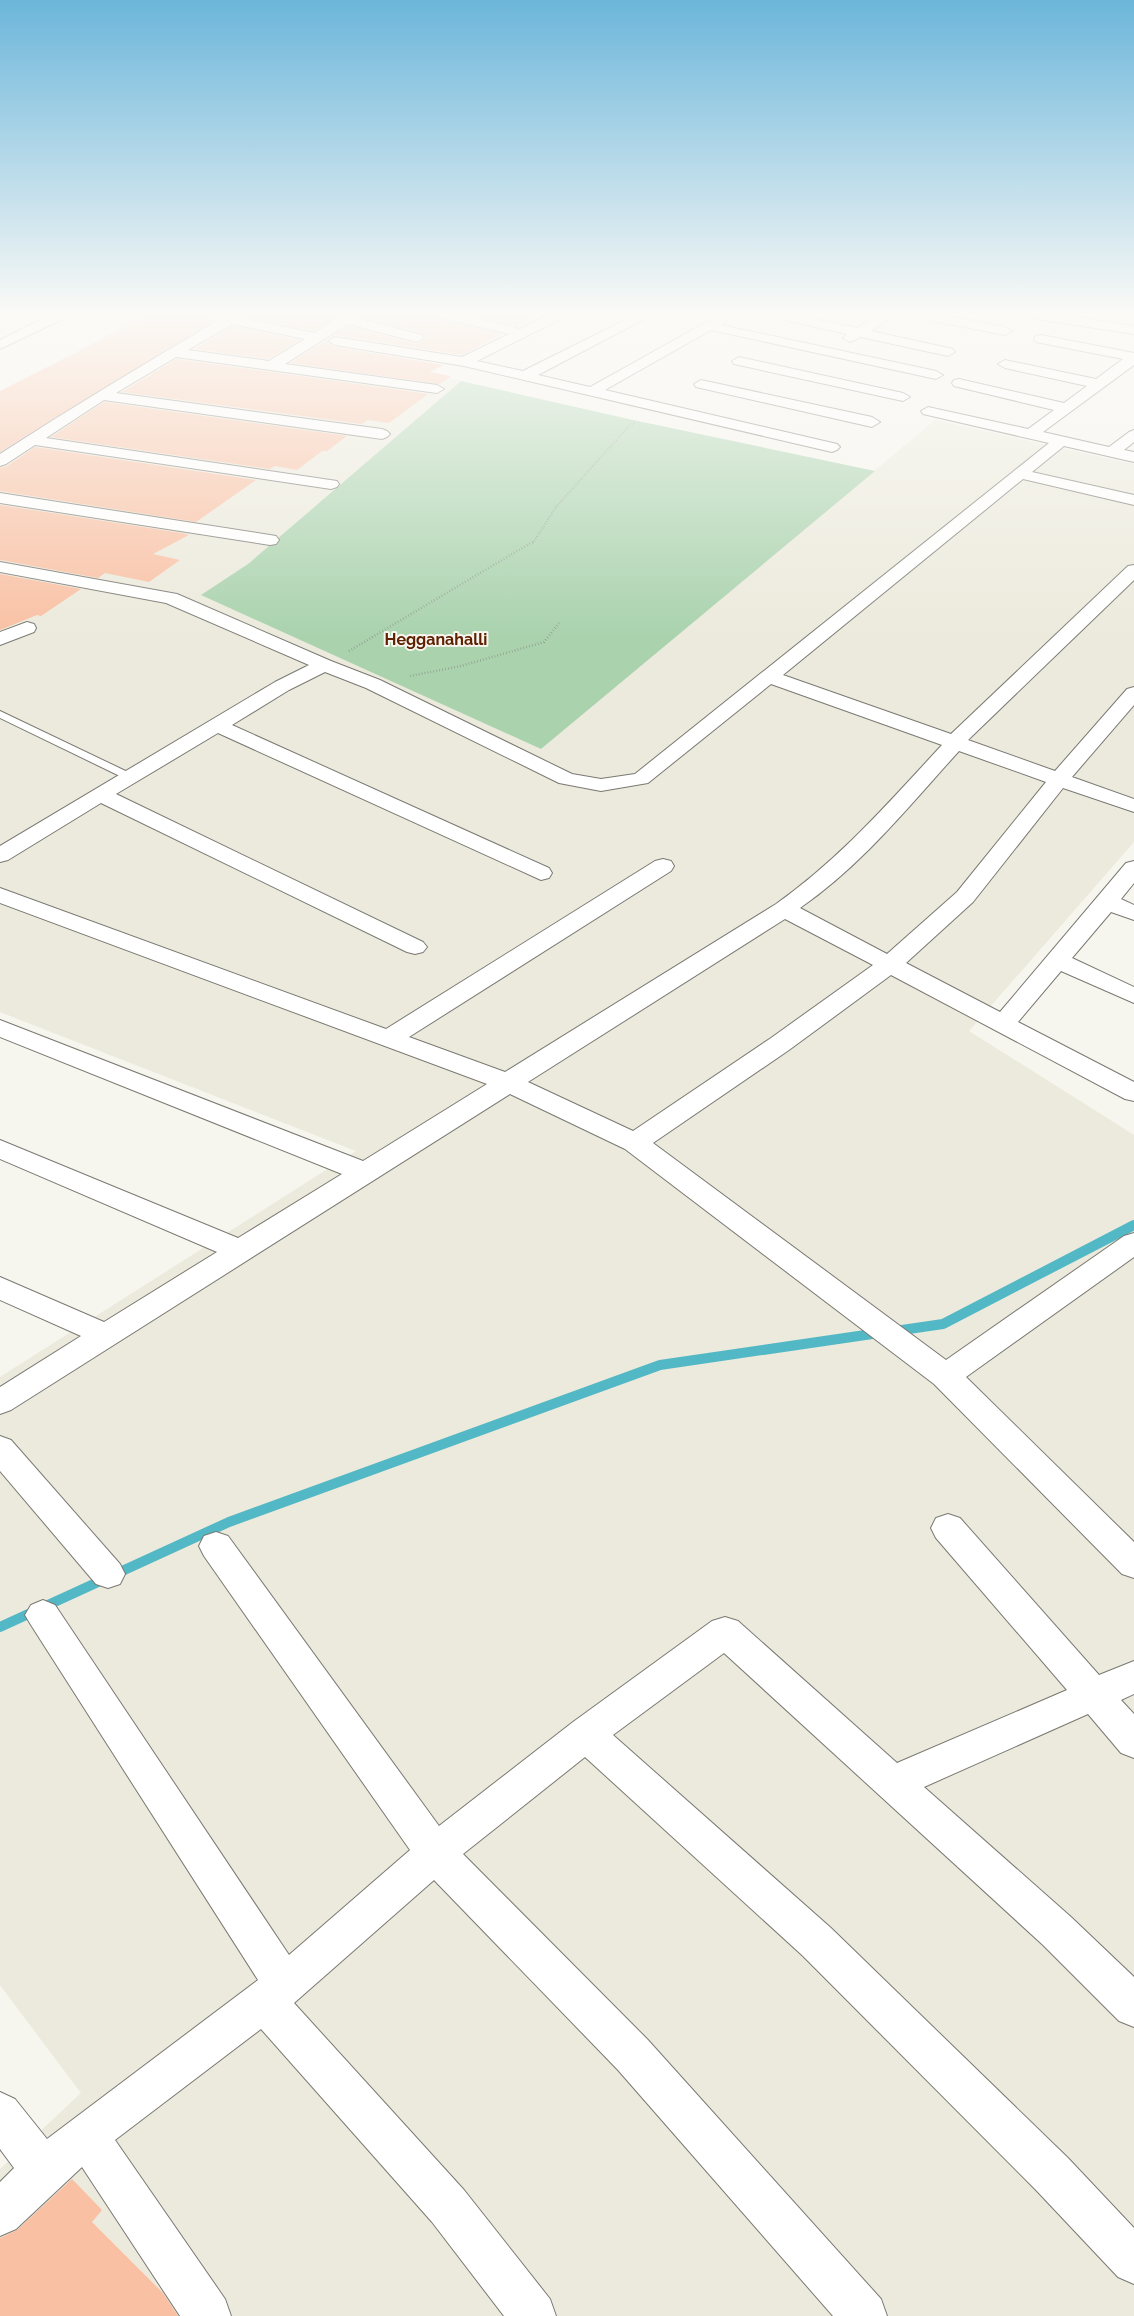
<svg xmlns="http://www.w3.org/2000/svg" width="1134" height="2316" font-family="Raleway,sans-serif">
  <style>
    .built { fill: #eceadc }
    .green { fill: #a9d2ad }
    .lines { fill: none; stroke-linecap: round; stroke-linejoin: round }
    .stream { stroke: #53b8c5; stroke-width: 10 }
    .building { fill: #f9c0a3 }
    .service-casing { stroke: #7a7972; stroke-width: 2 }
    .minor-casing { stroke: #7a7972; stroke-width: 2 }
    .path-far1 { stroke: #888883; stroke-width: 2; stroke-dasharray: 0.5 2; stroke-linecap: butt }
    .path { stroke: #888883; stroke-width: 2.5; stroke-dasharray: 0.5 2.5; stroke-linecap: butt }
    .service { fill: #fff; fill-rule: evenodd }
    .minor { fill: #fff; fill-rule: evenodd }
    .labels { text-anchor: middle; dominant-baseline: central; stroke-width: 4; stroke-linejoin: round; paint-order: stroke }
    .far-quarter-label { font-size: 16px; font-weight: bold; fill: #5e2000; stroke: #f6f5ee }
  </style>
  <rect width="100%" height="100%" fill="#f6f5ee"/>
  <polygon class="built" points="141,315 207,315 461,381 248,564 202,595 541,749 935,420 1134,464 1134,842 969,1031 1134,1135 1134,2316 0,2316 0,2169 81,2093 0,1985 0,1377 356,1151 0,1012 0,398"/>
  <polygon class="green" points="461,381 633,420 875,471 541,749 201,595 248,564"/>
  <g class="lines">
    <g class="stream">
      <polyline points="895,1331 943,1324 1134,1225"/>
      <polyline points="0,1627 229,1522 660,1365 879,1333"/>
    </g>
  </g>
  <g class="building">
    <polygon points="150,315 203,315 206,321 212,322 0,452 0,391"/>
    <polygon points="235,315 338,315 315,331"/>
    <polygon points="362,315 437,315 441,320 502,334 462,355 335,335 329,338 348,326 417,344 426,338 422,333 361,317"/>
    <polygon points="471,315 537,315 516,326"/>
    <polygon points="232,326 300,340 269,359 194,349"/>
    <polygon points="327,340 327,343 335,347 444,365 430,372 451,376 440,384 290,363"/>
    <polygon points="176,359 428,394 389,423 368,420 362,424 122,392"/>
    <polygon points="104,402 347,436 327,451 322,451 297,470 275,466 270,469 51,437"/>
    <polygon points="35,447 256,480 196,522 0,491 0,468 7,466"/>
    <polygon points="0,505 182,533 189,535 153,554 180,560 149,582 105,573 98,578 0,560"/>
    <polygon points="0,574 81,589 41,616 37,615 0,630"/>
    <polygon points="72,2179 102,2210 92,2222 163,2293 178,2316 0,2316 0,2238 17,2230"/>
  </g>
  <g class="lines">
    <g class="service-casing">
      <polygon id="service" points="0,711 134,775 135,777 134,779 126,779 0,718"/>
    </g>
    <g class="minor-casing">
      <g id="minor">
        <polygon points="50,315 67,315 65,318 0,349 0,340"/>
        <path d="M205 315H226L315 333 340 316 360 315 357 318 422 335 424 338 417 342 348 324 285 364 437 385 444 389 437 393 176 357 116 393 382 429 387 431 390 434 387 437 382 439 104 400 46 438 337 481 339 484 337 487 331 489 35 445 6 464 0 466V454C71 408 144 364 217 321L206 319ZM232 324 305 339 269 361 188 350Z"/>
        <polygon points="439,315 463,315 520,329 548,315 565,315 563,318 477,361 523,371 635,315 652,315 538,375 590,387 719,315 730,315 732,317 721,325 936,371 943,375 936,379 711,330 605,390 837,444 840,447 837,450 832,452 464,366 335,345 328,341 335,337 462,357 509,334 441,318"/>
        <polygon points="778,315 798,315 857,328 878,315 894,315 871,331 953,349 955,352 948,356 861,337 850,342 843,338 847,334 779,319"/>
        <polygon points="916,315 943,315 1005,327 1012,331 1005,335 923,319"/>
        <polygon points="1030,315 1063,315 1134,326 1134,334 1037,319"/>
        <path d="M1041 335 1134 353V365L1043 432 1109 447 1129 432 1134 430V442L1124 450 1134 452V462L1064 446 1032 472 1134 495V505L1023 479 783 675 951 734 1128 566 1134 565V580L968 740 1055 771 1127 689 1134 687V705L1072 777 1134 799V812L1063 788 973 902 906 963 1000 1012 1126 863 1134 861V883L1121 899 1134 905V920L1111 912 1072 958 1134 987V1003L1061 971 1018 1022 1134 1082V1101L1125 1099 891 975 789 1050 653 1143 946 1360 1124 1236 1134 1233V1257L966 1377 1134 1542V1578L1122 1574 934 1384 625 1149 510 1094 11 1410 0 1414V1387L81 1336 0 1300V1277L104 1322 217 1252 0 1159V1140L238 1238 342 1174 0 1037V1020L363 1161 487 1084 0 903V888L386 1029 655 861 663 859 671 861 674 866 671 871 409 1037 505 1072 776 904C841 858 888 803 942 745L771 684 648 783 601 791 559 783 366 688 325 672 289 690 232 725 549 868 552 873 549 878 541 880 218 733 116 794 423 942 427 947 423 952 415 954 407 952 101 803 8 860 0 862V846L275 682 309 665 166 603 0 572V562L177 594 331 661 380 680 572 774 601 779 635 774 1049 443 923 414 921 411 928 407 1028 429 1054 410 954 386 952 383 954 380 959 379 1064 403 1087 386 1005 368 998 364 1005 360 1096 379 1123 359 1036 342 1034 339 1036 336ZM959 751 1046 782 957 892 887 954 800 908C862 865 909 806 959 751ZM785 919 873 965 771 1038 633 1131 528 1082Z"/>
        <polygon points="739,357 903,393 910,397 903,401 734,364 732,361"/>
        <polygon points="701,380 872,417 880,422 872,427 696,387 694,384"/>
        <polygon points="0,493 270,535 276,536 279,540 276,544 270,545 0,503"/>
        <polygon points="27,622 34,624 36,628 34,632 0,645 0,632"/>
        <polygon points="0,1436 11,1440 120,1564 125,1574 120,1584 108,1588 96,1584 0,1471"/>
        <polygon points="948,1514 960,1518 1099,1675 1134,1661 1134,1694 1121,1700 1134,1714 1134,1758 1121,1753 1088,1714 924,1787 1071,1917 1134,1977 1134,2027 1119,2021 1043,1945 724,1653 613,1735 831,1928 1068,2158 1134,2228 1134,2284 1118,2277 1036,2190 803,1956 585,1757 463,1854 648,2040 881,2299 887,2316 833,2316 618,2070 434,1880 294,2003 464,2190 550,2299 556,2316 504,2316 432,2222 261,2029 115,2140 225,2299 231,2316 180,2316 82,2167 16,2229 0,2236 0,2182 14,2168 0,2149 0,2092 15,2099 47,2139 258,1980 31,1625 25,1615 31,1605 43,1600 55,1605 289,1955 410,1850 204,1556 199,1546 204,1536 216,1532 228,1536 439,1826 573,1722 712,1621 725,1617 738,1621 897,1763 1067,1690 936,1538 931,1528 936,1518"/>
      </g>
    </g>
    <polyline class="path-far1" points="533,543 556,507 629,426 636,422"/>
    <g class="path">
      <polyline points="349,651 534,541"/>
      <polyline points="410,676 461,666 544,642 560,622"/>
    </g>
    <use href="#service" class="service"/>
    <use href="#minor" class="minor"/>
  </g>
  <linearGradient id="sky" x2="0" y2="1"><stop stop-color="#6cb6da"/><stop offset="0.49" stop-color="#fbfaf7"/><stop offset="1" stop-color="#fbfaf7" stop-opacity="0"/></linearGradient>
  <rect width="1134" height="639" fill="url(#sky)"/>
  <g class="labels">
    <g class="far-quarter-label">
      <text x="436" y="639">Hegganahalli</text>
    </g>
  </g>
</svg>
